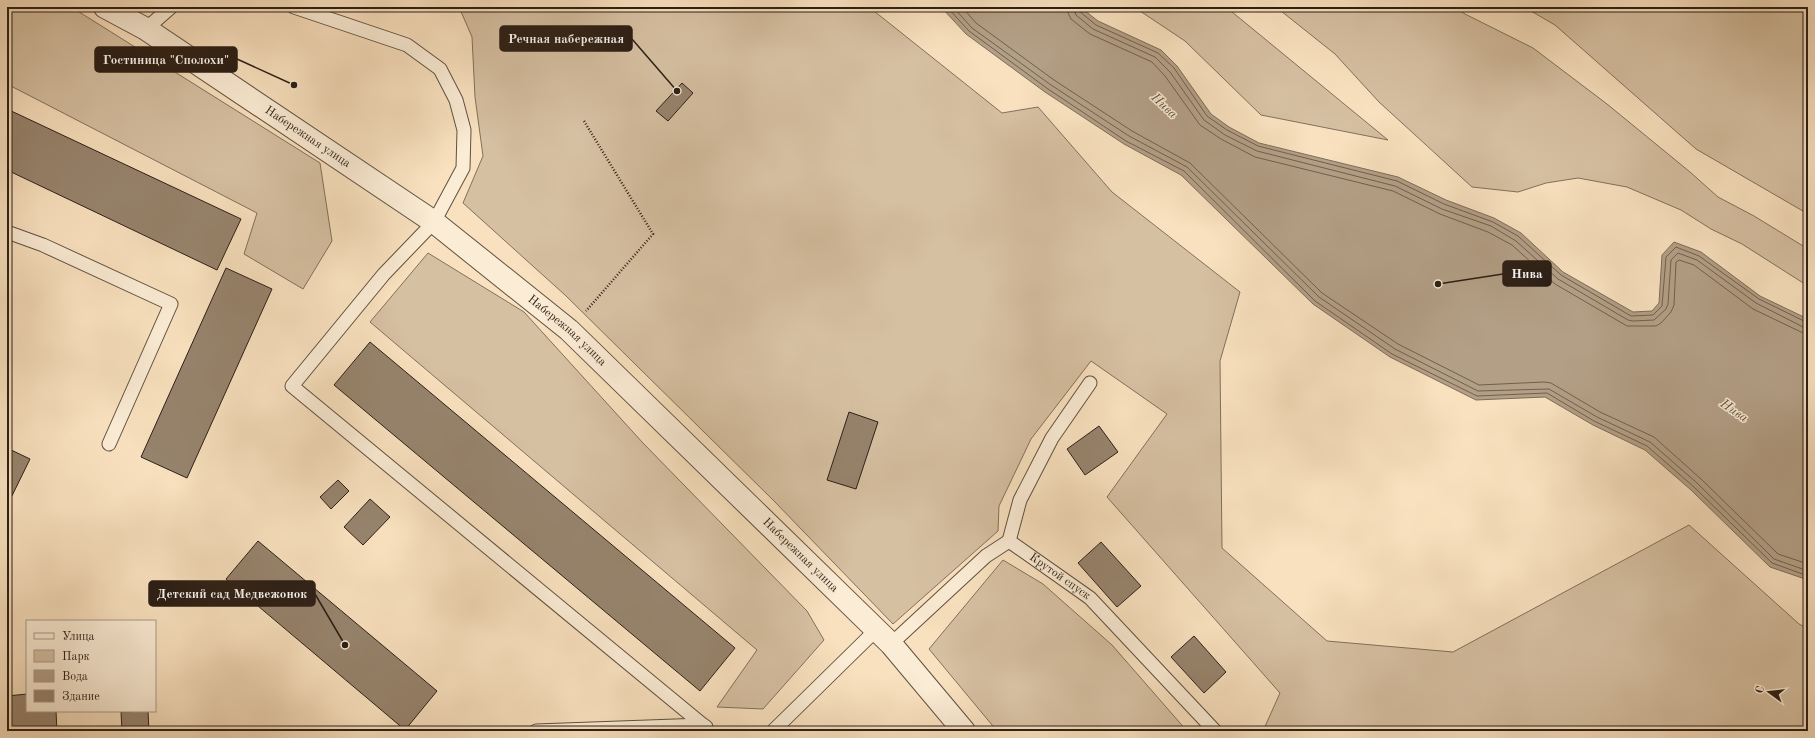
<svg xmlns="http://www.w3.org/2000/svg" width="1815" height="738" font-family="'Old Standard TT',serif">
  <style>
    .green { fill: #d6c0a2; stroke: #81705c }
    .water { fill: #b39f86; stroke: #7d6c59 }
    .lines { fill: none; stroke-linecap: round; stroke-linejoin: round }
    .shore { stroke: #705f4e; stroke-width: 1 }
    .building { fill: #97846e; stroke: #2c1f16 }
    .service-casing { stroke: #5f5040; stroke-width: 15 }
    .minor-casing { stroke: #5f5040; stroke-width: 24 }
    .path { stroke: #2c1f16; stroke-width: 2.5; stroke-dasharray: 1 2; stroke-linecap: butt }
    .service { stroke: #fbecd5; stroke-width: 13 }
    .minor { stroke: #fbecd5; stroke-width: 22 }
    .labels { text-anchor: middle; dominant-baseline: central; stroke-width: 3; stroke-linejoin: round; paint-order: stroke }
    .street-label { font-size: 12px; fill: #2c1f16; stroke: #fbecd5 }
    .water-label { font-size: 13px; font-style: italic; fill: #5b4c3d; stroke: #fbecd5 }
    .leader { fill: none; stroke: #2c1f16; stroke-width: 1.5 }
    .callout-dot { fill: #2c1f16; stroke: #fbecd5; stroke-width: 1.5 }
    .callout { fill: #2c1f16; stroke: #2c1f16; stroke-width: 1.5 }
    .callout-label { font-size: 13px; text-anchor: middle; font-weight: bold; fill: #fff }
  </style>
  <rect width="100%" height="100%" fill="#f9e1bf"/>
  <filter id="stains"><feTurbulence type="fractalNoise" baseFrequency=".005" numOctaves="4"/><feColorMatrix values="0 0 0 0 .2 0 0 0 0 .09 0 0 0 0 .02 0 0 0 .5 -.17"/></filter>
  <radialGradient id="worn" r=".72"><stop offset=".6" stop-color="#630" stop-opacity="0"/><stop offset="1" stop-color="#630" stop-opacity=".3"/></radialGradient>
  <g class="green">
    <polygon points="7,7 66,7 76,10 320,163 332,241 303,289 244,254 257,213 7,84"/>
    <polygon points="459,7 871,7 874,11 1002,113 1038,107 1112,192 1240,292 1220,361 1222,548 1327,641 1453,652 1689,525 1799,624 1808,629 1808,731 1263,731 1280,693 1107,497 1167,414 1091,361 1031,439 999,506 998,531 893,624 774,501 565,295 463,203 483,156 475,97 472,37"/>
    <polygon points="1134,7 1226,7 1388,140 1261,115 1185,41"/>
    <polygon points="1276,7 1454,7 1465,14 1533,48 1607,104 1690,172 1718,197 1754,216 1808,249 1808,286 1742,244 1711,229 1681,210 1627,187 1578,178 1546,183 1518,192 1472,187 1379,102 1335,54"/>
    <polygon points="1524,7 1808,7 1808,214 1696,149 1555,25"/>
    <polygon points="428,253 524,312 643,443 807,611 824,640 763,709 717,707 757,650 370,322"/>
    <polygon points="1003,560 1043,584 1112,645 1187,731 997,731 929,649"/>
  </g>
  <polygon class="water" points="941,7 1080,7 1098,21 1161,50 1177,66 1211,114 1229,127 1259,143 1398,177 1446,200 1494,218 1521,233 1563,272 1633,312 1652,311 1659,303 1662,255 1674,242 1701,252 1760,296 1808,319 1808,580 1770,567 1691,490 1645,450 1593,425 1545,397 1476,400 1390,357 1313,304 1181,175 1124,144 1045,92 966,34"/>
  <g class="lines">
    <g class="shore">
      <polyline points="947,7 969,31 1048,89 1126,141 1184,171 1315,301 1392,354 1477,396 1547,393 1594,421 1647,446 1694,487 1772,563 1808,576"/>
      <polyline points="953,7 972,28 1051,85 1129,136 1187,167 1319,297 1395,349 1478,391 1549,389 1597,417 1650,442 1697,483 1774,559 1808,571"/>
      <polyline points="962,7 976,23 1054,80 1132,131 1190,163 1322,293 1398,344 1479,385 1544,382 1551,383 1600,412 1654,437 1701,479 1778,554 1808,564"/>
      <polyline points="1067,7 1068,13 1071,19 1090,34 1152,62 1165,76 1200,125 1221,139 1255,157 1393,191 1440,214 1488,232 1512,245 1555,284 1627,326 1656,326 1661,323 1671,312 1674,305 1676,262 1679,260 1694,265 1753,309 1801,332 1808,334"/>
      <polyline points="1073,7 1076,15 1093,29 1155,57 1170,72 1204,120 1225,135 1257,151 1395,186 1442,209 1491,226 1516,241 1558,279 1628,320 1633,321 1654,320 1666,309 1668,304 1671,260 1678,253 1697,260 1756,303 1803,327 1808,328"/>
      <polyline points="1078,7 1079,11 1096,25 1158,53 1174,68 1207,116 1227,130 1258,146 1397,181 1444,204 1493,222 1518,236 1561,275 1631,316 1653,315 1662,306 1666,257 1676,247 1699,256 1759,299 1808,323"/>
    </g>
  </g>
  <g class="building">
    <polygon points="682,83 693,93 668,121 656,111"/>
    <polygon points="7,109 241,219 217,270 7,170"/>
    <polygon points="226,268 272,289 187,478 141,457"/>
    <polygon points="370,342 735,648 700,691 334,385"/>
    <polygon points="849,412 878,422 856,489 827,480"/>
    <polygon points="1099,426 1118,452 1085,475 1067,449"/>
    <polygon points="7,448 30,459 7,506"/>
    <polygon points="338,480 349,491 331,509 320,497"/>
    <polygon points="370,499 390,517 363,545 344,527"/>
    <polygon points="258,541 437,691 405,730 226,579"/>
    <polygon points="1101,542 1141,586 1117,607 1078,563"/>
    <polygon points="1194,636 1226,672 1204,693 1171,657"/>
    <polygon points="27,694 27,711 56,711 57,731 7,731 7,696"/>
    <polygon points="148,711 149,731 122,731 121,712"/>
  </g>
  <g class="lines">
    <g class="service-casing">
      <g id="service">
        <polyline points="294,7 407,45 440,69 456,100 464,130 463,168 434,222 384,274 292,386 703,725"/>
        <polyline points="146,29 171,7"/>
        <polyline points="7,232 43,245 171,304 109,444"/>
        <polyline points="1009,541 1020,500 1052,438 1090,383"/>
        <path id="s1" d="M891 644 986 556 1009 541 1090 598 1215 731"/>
        <polyline points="536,731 703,725 706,727"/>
        <polyline points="773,731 876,630"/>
      </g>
    </g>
    <g class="minor-casing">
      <g id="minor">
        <path id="s2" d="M105 7 146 29 434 222 569 330 891 644 964 731"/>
      </g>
    </g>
    <polyline class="path" points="584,121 653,234 586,311"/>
    <use href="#service" class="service"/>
    <use href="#minor" class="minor"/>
  </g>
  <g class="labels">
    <g class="street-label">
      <text stroke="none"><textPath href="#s2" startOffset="241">Набережная улица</textPath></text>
      <text stroke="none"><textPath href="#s2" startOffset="565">Набережная улица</textPath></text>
      <text stroke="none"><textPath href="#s2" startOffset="889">Набережная улица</textPath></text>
      <text stroke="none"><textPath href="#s1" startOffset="219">Крутой спуск</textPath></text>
    </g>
    <g class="water-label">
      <text transform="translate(1164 106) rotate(43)">Нива</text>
      <text transform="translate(1734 411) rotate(35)">Нива</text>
    </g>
  </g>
  <path class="leader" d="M677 91L632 39M294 85L237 59M1438 284L1503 274M345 645L315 594"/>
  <g class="callout-dot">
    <circle cx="677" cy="91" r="4"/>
    <circle cx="294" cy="85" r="4"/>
    <circle cx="1438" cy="284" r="4"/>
    <circle cx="345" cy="645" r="4"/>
  </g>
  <g class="callout">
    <rect x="500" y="26" width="132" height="25" rx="4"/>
    <rect x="95" y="47" width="142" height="25" rx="4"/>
    <rect x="1503" y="261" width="48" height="25" rx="4"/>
    <rect x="149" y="581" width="166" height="25" rx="4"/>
  </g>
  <g class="callout-label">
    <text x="566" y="43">Речная набережная</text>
    <text x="166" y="64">Гостиница "Сполохи"</text>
    <text x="1527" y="278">Нива</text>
    <text x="232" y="598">Детский сад Медвежонок</text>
  </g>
  <rect width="1815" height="738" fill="none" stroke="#f9e1bf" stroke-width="24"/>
  <rect x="8" y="8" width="1799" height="722" fill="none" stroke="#2c1f16" stroke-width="2"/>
  <rect x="12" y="12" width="1791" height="714" fill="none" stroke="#2c1f16"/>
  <rect x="26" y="620" width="130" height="92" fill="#fbecd5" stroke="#a89a89"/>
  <rect x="34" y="633" width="20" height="6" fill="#fbecd5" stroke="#a89a89"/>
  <text x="62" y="640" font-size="12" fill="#2c1f16">Улица</text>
  <rect x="34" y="650" width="20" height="12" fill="#d6c0a2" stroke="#a89a89"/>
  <text x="62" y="660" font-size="12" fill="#2c1f16">Парк</text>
  <rect x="34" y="670" width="20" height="12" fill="#b39f86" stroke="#a89a89"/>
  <text x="62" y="680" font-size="12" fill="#2c1f16">Вода</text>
  <rect x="34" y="690" width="20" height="12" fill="#97846e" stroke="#a89a89"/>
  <text x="62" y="700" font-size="12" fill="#2c1f16">Здание</text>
  <g transform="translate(1769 692) rotate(285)" stroke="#fbecd5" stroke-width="3" paint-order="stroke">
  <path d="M0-3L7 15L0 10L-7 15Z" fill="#2c1f16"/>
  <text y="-6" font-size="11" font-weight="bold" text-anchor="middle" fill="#2c1f16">С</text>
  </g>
  <rect width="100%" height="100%" filter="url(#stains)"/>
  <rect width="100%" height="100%" fill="url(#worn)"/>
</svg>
